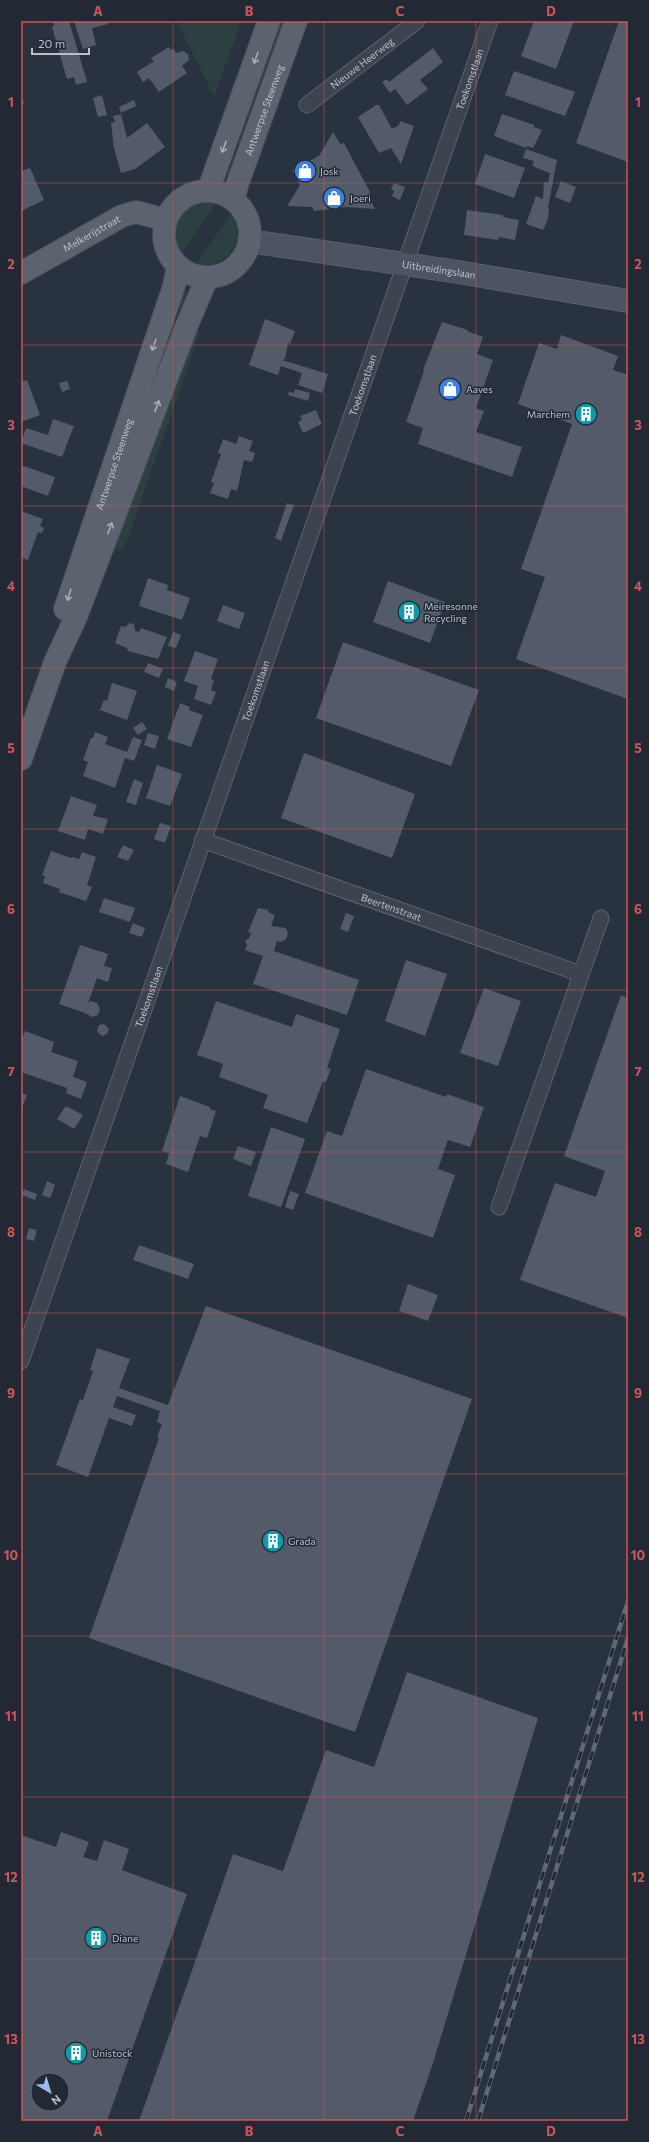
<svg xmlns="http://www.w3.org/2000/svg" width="649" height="2142" font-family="Commissioner,sans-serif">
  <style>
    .green { fill: #2c4041 }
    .building { fill: #535b6a; fill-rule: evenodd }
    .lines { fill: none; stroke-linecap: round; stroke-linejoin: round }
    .street-casing { stroke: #5b626d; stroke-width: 17 }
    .secondary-casing { stroke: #5b626d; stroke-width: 24 }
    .primary-casing { stroke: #474d59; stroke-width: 24 }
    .street { stroke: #3d4450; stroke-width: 15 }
    .secondary { stroke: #4c5462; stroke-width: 22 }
    .primary { stroke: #5c636f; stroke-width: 22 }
    .rail-casing { stroke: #606976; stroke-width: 4.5 }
    .rail { stroke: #222935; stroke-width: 3; stroke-dasharray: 9; stroke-linecap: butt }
    .oneway { stroke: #a7adb8 }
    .grid { fill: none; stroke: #ce5659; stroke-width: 1; stroke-opacity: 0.55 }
    .labels { text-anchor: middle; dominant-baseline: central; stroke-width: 3; stroke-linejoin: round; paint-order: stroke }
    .street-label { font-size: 10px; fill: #bac0ca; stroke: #222935 }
    .poi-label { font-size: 10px; fill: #bac0ca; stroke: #222935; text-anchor: start }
    .neatline { fill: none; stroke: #ce5659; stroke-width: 1.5 }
    .grid-label { font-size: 13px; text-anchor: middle; font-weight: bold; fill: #ce5659 }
  </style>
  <rect width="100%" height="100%" fill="#29323f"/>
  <g class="green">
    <polygon points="177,21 242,21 214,96"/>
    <polygon points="274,21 286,22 242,145 232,141"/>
    <polygon points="230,155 240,159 233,178 220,173"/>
    <path d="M207 202 216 203 182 253C165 230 181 204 207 202Z"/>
    <path d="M231 214C249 238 226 272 197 263Z"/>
    <polygon points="180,290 191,294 181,311 174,308"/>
    <polygon points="192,329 200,332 127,541 120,551 115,548"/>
  </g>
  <g class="building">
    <polygon points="53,21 69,21 87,82 76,85 74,77 67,79 52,27 54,26"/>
    <polygon points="74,21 107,21 108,24 92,28 96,45 83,49"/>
    <polygon points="534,21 574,21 556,69 521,56"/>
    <polygon points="619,21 628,21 628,162 576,143"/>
    <polygon points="169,47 171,50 173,48 176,53 183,51 188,54 189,60 182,66 187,73 159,92 149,78 143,82 137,72 154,61 151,58"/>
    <polygon points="433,48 443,62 420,80 428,89 407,105 395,89 390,93 382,82 387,79 389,82"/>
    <polygon points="514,71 575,92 565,116 505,95"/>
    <polygon points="21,94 24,104 21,105"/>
    <polygon points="102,95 107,115 98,117 93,98"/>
    <polygon points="134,100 136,106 121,113 119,107"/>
    <polygon points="376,105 379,105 392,129 399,125 400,121 414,126 401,164 391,148 379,153 358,117"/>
    <polygon points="121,114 127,138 147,123 165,147 135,169 121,173 114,148 111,123 115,122 113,116"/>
    <polygon points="502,114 534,125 534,127 542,130 533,148 527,146 526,148 494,136"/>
    <polygon points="333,132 340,144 344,143 371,194 368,196 375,209 346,207 314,211 312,207 287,206 300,185 292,170 319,156"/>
    <polygon points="526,149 557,160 548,208 549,208 548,219 543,230 526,224 536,196 543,199 544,182 548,183 550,173 532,166 534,161 523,158"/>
    <polygon points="485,154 525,168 514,198 475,184"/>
    <polygon points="30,168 44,200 21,211 21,171"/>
    <polygon points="561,181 576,187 570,203 555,197"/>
    <polygon points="394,183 405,187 400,200 392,196 394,191 391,189"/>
    <polygon points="467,210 503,215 503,217 519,220 515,240 499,237 498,240 464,235"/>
    <polygon points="265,319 295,331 290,344 288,343 285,359 282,360 328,374 322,393 298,385 302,373 281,366 278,375 249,365"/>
    <polygon points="442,322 468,330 467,331 483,337 477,354 493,360 476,408 484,411 476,432 522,447 512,477 418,444 423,428 406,422 424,371 423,370"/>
    <polygon points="561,335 618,356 613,370 628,375 628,699 516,659 545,577 521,569 572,424 518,404 539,343 557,349"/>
    <polygon points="27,380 40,415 21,422 21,382"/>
    <polygon points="67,381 70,389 62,392 59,383"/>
    <polygon points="295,389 310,393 308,401 288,395 289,392 294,393"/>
    <polygon points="316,410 322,424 303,433 298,422 302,420 300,416"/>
    <polygon points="53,419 74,426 62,457 21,443 26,428 48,435"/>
    <polygon points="239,436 253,441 249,451 255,453 252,462 244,460 237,491 231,489 228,499 210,493 214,483 211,482 221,454 218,453 223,439 236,444"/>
    <polygon points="21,465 55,477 48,496 21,486"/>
    <polygon points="287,503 294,505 281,541 275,538"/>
    <polygon points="21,511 43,519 40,526 44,528 42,533 38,532 28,560 21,558"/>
    <polygon points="148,578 168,585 167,590 190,598 182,620 139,606"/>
    <polygon points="388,581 445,602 430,643 373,622"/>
    <polygon points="223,605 245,613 239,629 217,621"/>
    <polygon points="130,623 134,624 135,631 139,632 141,628 167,637 158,659 128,651 127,648 115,643 121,626 125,627"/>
    <polygon points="173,632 181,635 176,648 168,646"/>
    <polygon points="343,642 479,690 451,766 316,718"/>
    <polygon points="195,651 218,659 211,679 214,680 211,690 216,692 211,705 194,699 198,686 184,681"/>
    <polygon points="148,663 163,669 159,678 144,672"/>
    <polygon points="168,678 177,682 174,691 165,687"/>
    <polygon points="112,683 137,691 127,720 100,710 104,700 107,701"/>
    <polygon points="180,703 190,707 189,710 203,715 191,747 167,739"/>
    <polygon points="142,722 147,729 138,735 133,728"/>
    <polygon points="95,732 108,737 105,744 127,752 133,737 142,740 134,761 125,758 115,788 83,776 88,762 83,760 91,738 93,738"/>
    <polygon points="148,733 159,736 155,749 144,745"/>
    <polygon points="304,753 415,794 392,858 281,818"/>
    <polygon points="157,765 182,774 170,806 146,798"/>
    <polygon points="134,779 143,783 136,805 126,802"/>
    <polygon points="71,796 97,805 93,816 108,819 103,834 88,829 85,840 58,831"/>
    <polygon points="160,823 171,826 165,843 154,839"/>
    <polygon points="123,845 134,850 128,861 117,857"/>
    <polygon points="51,851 71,858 72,857 79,859 82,852 96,857 87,885 92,887 86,901 59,892 60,889 43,883 45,876 42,875"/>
    <polygon points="104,898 135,908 130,922 99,912"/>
    <polygon points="258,908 268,910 268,912 275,915 271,926 286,928 288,933 286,939 281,942 277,941 274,951 359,980 347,1015 253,984 263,956 245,950 247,945 245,941 249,938 251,933 248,932"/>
    <polygon points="346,913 354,916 348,932 340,929"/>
    <polygon points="133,923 145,928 142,937 129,933"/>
    <polygon points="80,945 108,954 104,966 112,968 108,982 97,978 88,1003 91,1001 97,1003 100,1009 98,1015 92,1017 85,1013 59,1004"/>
    <polygon points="406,960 447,974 425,1036 385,1021"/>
    <polygon points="484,988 521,1001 498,1066 460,1053"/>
    <polygon points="621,995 628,998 628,1318 520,1280 555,1183 596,1197 605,1171 564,1156"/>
    <polygon points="216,1001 292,1027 296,1014 340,1029 327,1068 331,1069 326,1082 323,1081 307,1123 263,1108 268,1095 219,1077 223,1064 197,1055"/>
    <polygon points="104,1024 109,1029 107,1034 102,1036 97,1031 99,1025"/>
    <polygon points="25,1031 54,1042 51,1052 78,1061 73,1077 87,1082 81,1099 66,1093 67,1088 21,1072 21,1041"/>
    <polygon points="366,1069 446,1097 447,1094 484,1107 470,1147 448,1140 438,1169 455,1175 433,1238 305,1193 327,1131 342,1136"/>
    <polygon points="21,1093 27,1095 21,1110"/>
    <polygon points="180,1096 210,1107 210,1109 216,1111 207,1138 200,1136 188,1172 166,1164 169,1153 162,1151"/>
    <polygon points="66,1106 83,1115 74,1129 57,1119"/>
    <polygon points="271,1127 305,1139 281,1207 248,1196"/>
    <polygon points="238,1146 256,1152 251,1166 233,1159"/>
    <polygon points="47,1181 55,1185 50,1198 42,1195"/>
    <polygon points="24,1189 37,1194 35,1200 22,1195"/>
    <polygon points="290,1191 299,1194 293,1210 285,1207"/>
    <polygon points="29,1228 37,1230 34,1241 26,1239"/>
    <polygon points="139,1245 194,1264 188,1279 133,1260"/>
    <polygon points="408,1284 438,1295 428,1321 399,1311"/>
    <polygon points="206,1306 472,1399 355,1732 89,1638 159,1438 157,1437 162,1424 157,1422 160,1411 117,1396 113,1407 136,1415 132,1426 109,1418 88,1477 56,1465 80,1399 83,1400 93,1371 90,1370 97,1348 130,1359 119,1388 168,1405"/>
    <polygon points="407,1672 538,1718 433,2063 413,2121 139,2121 233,1854 283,1871 326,1750 374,1767"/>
    <path d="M61 1832 89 1842 83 1857 97 1861 104 1840 129 1849 122 1870 187 1894 107 2121H21V1835L56 1847ZM38 2080H62V2104H38Z"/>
  </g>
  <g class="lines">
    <g class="street-casing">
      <g id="street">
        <path id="s1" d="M307 105 417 21"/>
        <path id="s2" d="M202 840 581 974"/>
        <polyline points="499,1207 601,918"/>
        <path id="s3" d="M21 1361 490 21"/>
      </g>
    </g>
    <g class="secondary-casing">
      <g id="secondary">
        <path id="s4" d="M249 241 458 272 628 301"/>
      </g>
    </g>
    <g class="primary-casing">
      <g id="primary">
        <polyline points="208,191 269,21"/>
        <circle cx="207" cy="234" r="43"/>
        <path id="s5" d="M234 200 237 185 296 21"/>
        <path id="s6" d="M21 273 122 216 136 212 166 220"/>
        <path id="s7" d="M65 609 174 286 178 266"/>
        <polyline points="21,759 55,662 76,617 187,325 207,278"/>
      </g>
    </g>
    <use href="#street" class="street"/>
    <use href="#secondary" class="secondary"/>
    <use href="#primary" class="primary"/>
    <g class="rail-casing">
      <g id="rail">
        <polyline points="466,2121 628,1601"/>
        <polyline points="478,2121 628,1638"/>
      </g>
    </g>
    <use href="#rail" class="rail"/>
  </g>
  <defs><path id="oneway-shaft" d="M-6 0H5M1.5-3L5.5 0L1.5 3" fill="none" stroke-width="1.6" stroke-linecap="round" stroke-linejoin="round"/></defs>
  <g class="oneway">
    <use href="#oneway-shaft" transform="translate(256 58) rotate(109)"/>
    <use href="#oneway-shaft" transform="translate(224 147) rotate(110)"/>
    <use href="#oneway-shaft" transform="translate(154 345) rotate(109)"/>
    <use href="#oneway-shaft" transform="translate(157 406) rotate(-69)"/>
    <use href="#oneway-shaft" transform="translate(110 528) rotate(-69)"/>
    <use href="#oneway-shaft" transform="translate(69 595) rotate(108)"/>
  </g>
  <path class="grid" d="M173 21V2121M324 21V2121M476 21V2121M21 183H628M21 345H628M21 506H628M21 668H628M21 829H628M21 990H628M21 1152H628M21 1313H628M21 1474H628M21 1636H628M21 1797H628M21 1959H628"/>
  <defs>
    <g id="shop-disc" transform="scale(1.15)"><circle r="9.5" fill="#3f7fe0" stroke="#222935"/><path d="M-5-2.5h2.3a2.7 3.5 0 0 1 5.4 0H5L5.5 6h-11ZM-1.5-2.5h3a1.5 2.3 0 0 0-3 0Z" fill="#fff"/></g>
    <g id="building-disc" transform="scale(1.15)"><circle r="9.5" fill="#0f9aa8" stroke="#222935"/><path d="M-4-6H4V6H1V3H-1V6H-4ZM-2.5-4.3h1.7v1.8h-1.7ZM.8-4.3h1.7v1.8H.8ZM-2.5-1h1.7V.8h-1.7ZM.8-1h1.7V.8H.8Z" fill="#fff"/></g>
  </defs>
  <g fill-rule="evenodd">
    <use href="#shop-disc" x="305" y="171"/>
    <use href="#shop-disc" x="334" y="198"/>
    <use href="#shop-disc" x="450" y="389"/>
    <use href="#building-disc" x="586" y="414"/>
    <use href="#building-disc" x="409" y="612"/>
    <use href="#building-disc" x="273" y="1541"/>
    <use href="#building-disc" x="96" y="1938"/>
    <use href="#building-disc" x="76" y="2053"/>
  </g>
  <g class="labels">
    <g class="street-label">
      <text stroke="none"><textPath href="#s1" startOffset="69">Nieuwe Heerweg</textPath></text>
      <text stroke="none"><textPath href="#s3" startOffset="1358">Toekomstlaan</textPath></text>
      <text stroke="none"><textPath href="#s5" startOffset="95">Antwerpse Steenweg</textPath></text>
      <text stroke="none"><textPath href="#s6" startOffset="81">Melkerijstraat</textPath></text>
      <text stroke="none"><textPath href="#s4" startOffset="192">Uitbreidingslaan</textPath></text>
      <text stroke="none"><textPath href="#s3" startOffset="1034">Toekomstlaan</textPath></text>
      <text stroke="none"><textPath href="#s7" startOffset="153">Antwerpse Steenweg</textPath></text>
      <text stroke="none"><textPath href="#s3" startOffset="710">Toekomstlaan</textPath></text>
      <text stroke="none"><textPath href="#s2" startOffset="201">Beertenstraat</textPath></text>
      <text stroke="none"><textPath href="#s3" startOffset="386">Toekomstlaan</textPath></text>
    </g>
    <g class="poi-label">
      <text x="320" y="171">Josk</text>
      <text x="350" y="198">Joeri</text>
      <text x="466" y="389">Aaves</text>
      <text x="570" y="414" text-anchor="end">Marchem</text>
      <text x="424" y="606">Meiresonne<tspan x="424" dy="12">Recycling</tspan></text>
      <text x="288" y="1541">Grada</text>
      <text x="112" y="1938">Diane</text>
      <text x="92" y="2053">Unistock</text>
    </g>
  </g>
  <rect width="649" height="2142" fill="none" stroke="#222935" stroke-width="44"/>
  <g transform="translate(50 2092) rotate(142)"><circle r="19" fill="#222935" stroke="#5f6571"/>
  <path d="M0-3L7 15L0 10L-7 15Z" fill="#9bb9ed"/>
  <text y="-6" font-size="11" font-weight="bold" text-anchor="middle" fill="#bac0ca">N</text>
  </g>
  <path d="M32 48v6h57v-6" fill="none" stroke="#bac0ca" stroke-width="2"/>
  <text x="38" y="48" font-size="12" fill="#bac0ca" stroke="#222935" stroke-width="3" paint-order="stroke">20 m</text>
  <rect x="22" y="22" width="605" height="2098" class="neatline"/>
  <g class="grid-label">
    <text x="98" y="16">A</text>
    <text x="249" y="16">B</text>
    <text x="400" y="16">C</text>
    <text x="551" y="16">D</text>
    <text x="11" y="107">1</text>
    <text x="638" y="107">1</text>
    <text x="11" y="269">2</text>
    <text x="638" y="269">2</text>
    <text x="11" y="430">3</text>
    <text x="638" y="430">3</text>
    <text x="11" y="591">4</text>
    <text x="638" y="591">4</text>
    <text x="11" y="753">5</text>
    <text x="638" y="753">5</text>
    <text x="11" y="914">6</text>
    <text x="638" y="914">6</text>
    <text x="11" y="1076">7</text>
    <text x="638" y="1076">7</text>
    <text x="11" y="1237">8</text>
    <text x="638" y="1237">8</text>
    <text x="11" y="1398">9</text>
    <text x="638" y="1398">9</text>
    <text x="11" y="1560">10</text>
    <text x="638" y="1560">10</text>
    <text x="11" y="1721">11</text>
    <text x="638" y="1721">11</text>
    <text x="11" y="1882">12</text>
    <text x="638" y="1882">12</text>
    <text x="11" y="2044">13</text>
    <text x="638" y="2044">13</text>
    <text x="98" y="2136">A</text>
    <text x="249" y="2136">B</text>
    <text x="400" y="2136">C</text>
    <text x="551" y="2136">D</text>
  </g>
</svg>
